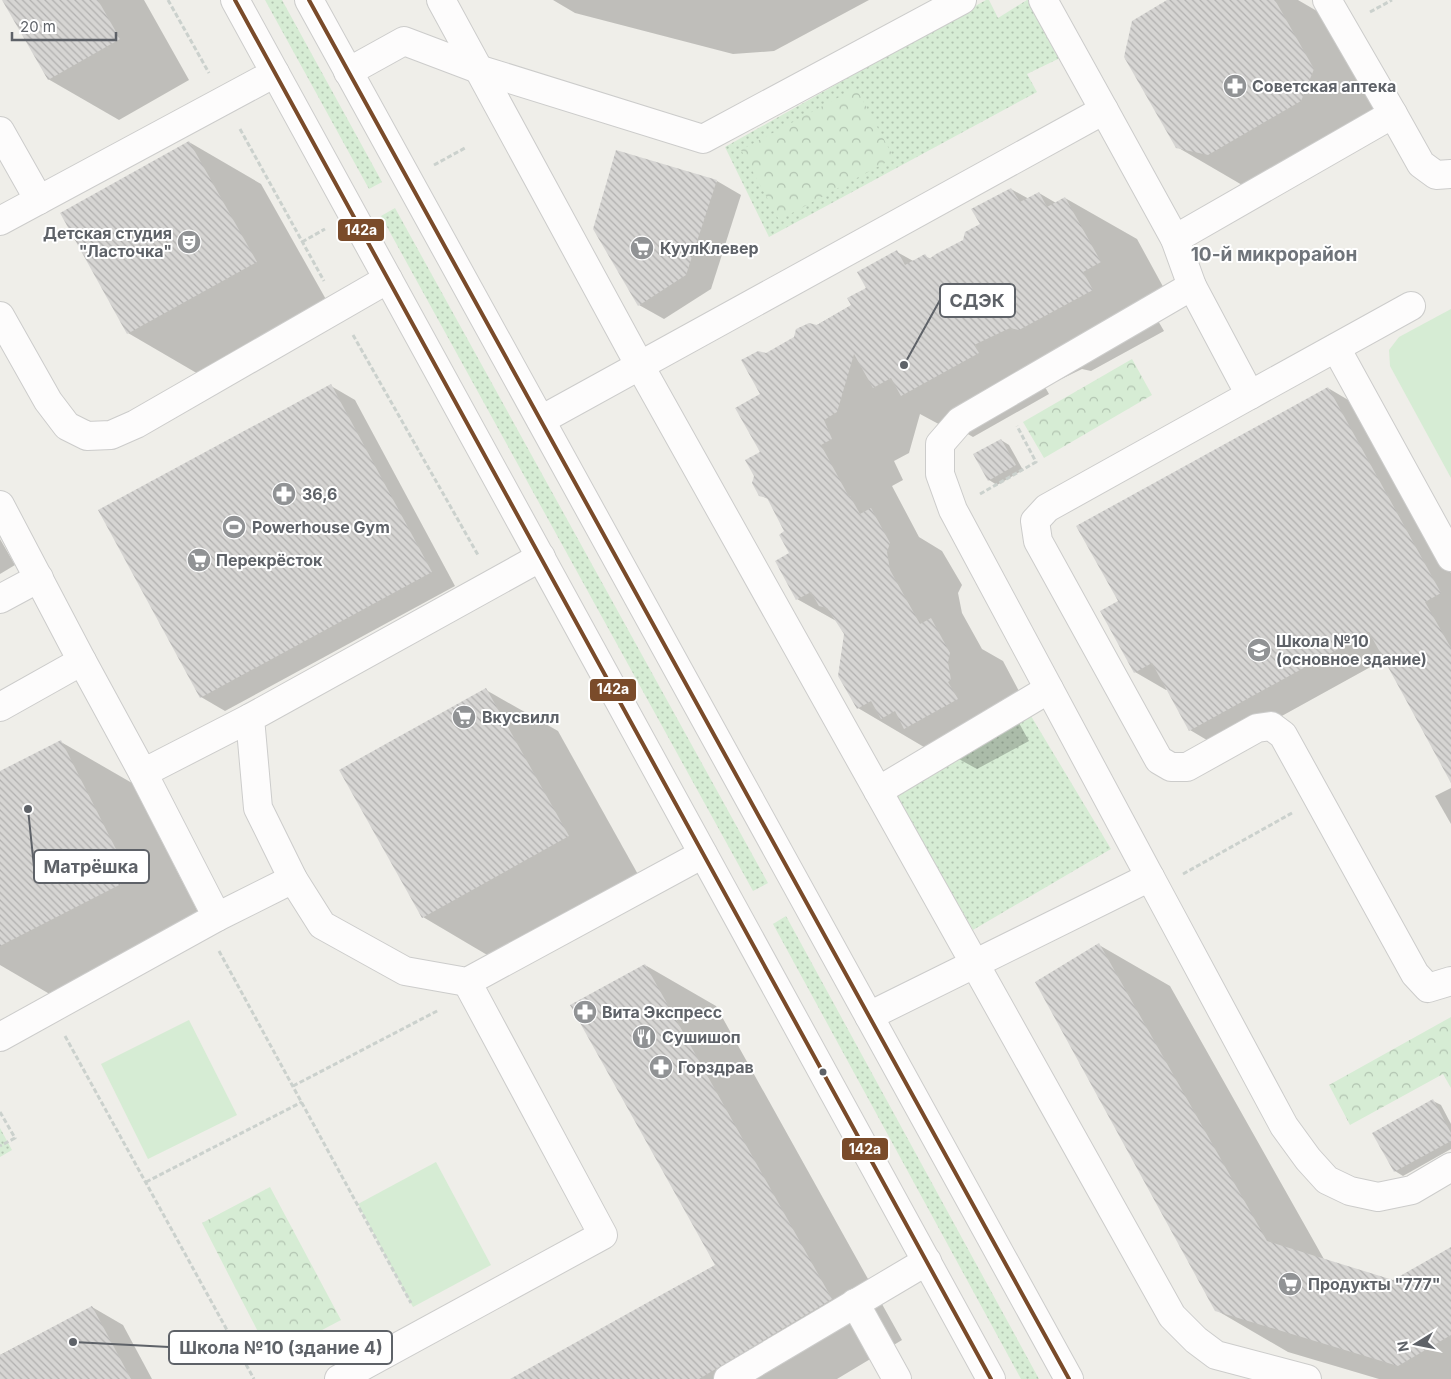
<svg xmlns="http://www.w3.org/2000/svg" width="1451" height="1379" font-family="Inter,sans-serif">
  <style>
    .grass { fill: url(#grass-dots) }
    .park { fill: url(#park-crowns) }
    .pitch { fill: #d6ecd4 }
    .shadow { fill: #0003 }
    .building { fill: url(#building-back-hatch) }
    .lines { fill: none; stroke-linecap: round; stroke-linejoin: round }
    .minor-casing { stroke: #cccccb; stroke-width: 30 }
    .path { stroke: #cbd1cd; stroke-width: 3; stroke-dasharray: 5 2.5; stroke-linecap: butt }
    .minor { stroke: #fdfcfc; stroke-width: 28 }
    .bus-1-casing { stroke: #fff; stroke-width: 8 }
    .bus-1 { stroke: #7a4b2a; stroke-width: 4 }
    .bus-dot { fill: #5e6268; stroke: #fff; stroke-width: 2 }
    .labels { text-anchor: middle; dominant-baseline: central; stroke-width: 4; stroke-linejoin: round; paint-order: stroke }
    .poi-label { font-size: 16px; font-weight: bold; fill: #5e6268; stroke: #fff; text-anchor: start }
    .quarter-label { font-size: 19px; font-weight: bold; fill: #6f747a; stroke: #fff }
    .leader { fill: none; stroke: #5e6268; stroke-width: 2 }
    .callout-dot { fill: #5e6268; stroke: #fff; stroke-width: 2 }
    .callout { fill: #fff; stroke: #5e6268; stroke-width: 2 }
    .callout-label { font-size: 18px; text-anchor: middle; font-weight: bold; fill: #5e6268 }
    .line-badge { stroke: #fff; stroke-width: 2 }
    .badge-label { font-size: 14px; text-anchor: middle; font-weight: bold; fill: #fff }
  </style>
  <defs>
    <pattern id="grass-dots" width="8" height="8" patternUnits="userSpaceOnUse" patternTransform="scale(1.25)"><rect width="8" height="8" fill="#d6ecd4"/><path d="M2 2h.1M6 6h.1" fill="none" stroke="#b1c3b0" stroke-width="1.8" stroke-linecap="round"/></pattern>
    <pattern id="park-crowns" width="20" height="18" patternUnits="userSpaceOnUse" patternTransform="scale(1.25)"><rect width="20" height="18" fill="#d6ecd4"/><path d="M2 6a3 3 0 1 1 6 0M12 15a3 3 0 1 1 6 0" fill="none" stroke="#b1c3b0"/></pattern>
    <pattern id="building-back-hatch" width="6" height="6" patternUnits="userSpaceOnUse" patternTransform="scale(1.25)"><rect width="6" height="6" fill="#d6d5d3"/><path d="M-1 5l2 2M0 0l6 6M5-1l2 2" fill="none" stroke="#b1b0af"/></pattern>
  </defs>
  <rect width="100%" height="100%" fill="#efeee9"/>
  <g class="grass">
    <polygon points="265,0 282,0 382,182 369,189"/>
    <polygon points="986,0 989,0 998,18 1027,0 1031,0 1062,57 1027,74 1037,92 769,237 725,147"/>
    <polygon points="395,208 768,883 753,891 381,216"/>
    <polygon points="1031,716 1111,849 973,930 895,795"/>
    <polygon points="786,916 1039,1379 1021,1379 773,924"/>
    <polygon points="0,1128 12,1150 0,1157"/>
  </g>
  <g class="park">
    <polygon points="856,88 894,158 779,220 741,150"/>
    <polygon points="1132,359 1152,395 1044,458 1023,422"/>
    <polygon points="1451,1017 1451,1088 1443,1074 1350,1125 1329,1085"/>
    <polygon points="270,1187 341,1320 271,1357 202,1223"/>
  </g>
  <g class="pitch">
    <polygon points="1451,309 1451,478 1390,366 1389,350 1399,337"/>
    <polygon points="189,1020 237,1115 148,1159 101,1064"/>
    <polygon points="436,1162 491,1265 413,1307 358,1204"/>
  </g>
  <g class="shadow">
    <polygon points="4,0 144,0 189,80 119,120 48,79"/>
    <polygon points="553,0 869,0 774,51 733,54 575,13"/>
    <polygon points="1170,0 1298,0 1334,21 1385,111 1372,142 1280,195 1249,189 1177,147"/>
    <polygon points="189,142 261,184 328,303 200,375 128,333"/>
    <polygon points="717,181 741,195 711,289 664,319 639,305"/>
    <polygon points="1011,189 1029,199 1039,193 1056,203 1065,198 1137,239 1172,303 1154,314 1164,331 1091,371 1082,369 1045,387 1049,394 973,437 952,425 946,428 920,414 909,453 894,461 903,480 892,486 919,537 942,551 962,585 958,593 962,613 982,649 1003,661 1021,695 1019,704 1022,721 1019,723 1029,741 977,769 957,758 929,750 858,708 845,633 838,622 797,599 791,554 785,531 770,500 760,495 761,395 766,354 852,305 897,252 915,262 925,256 931,259 964,241 981,225"/>
    <polygon points="331,386 355,400 455,586 225,711 201,697"/>
    <polygon points="1328,388 1360,407 1451,573 1451,779 1385,659 1222,749 1190,730 1168,690 1166,690 1135,672 1119,602"/>
    <polygon points="1001,440 1009,445 1023,470 997,485 989,480"/>
    <polygon points="0,539 15,565 0,574"/>
    <polygon points="486,690 558,731 640,878 494,959 423,917"/>
    <polygon points="61,742 132,783 202,920 53,996 0,965 0,772"/>
    <polygon points="1451,788 1451,824 1435,796"/>
    <polygon points="1099,945 1170,986 1325,1261 1393,1282 1451,1248 1451,1379 1379,1379 1288,1352 1216,1310"/>
    <polygon points="645,965 716,1006 902,1340 837,1379 513,1379 716,1265"/>
    <polygon points="1433,1101 1441,1105 1451,1124 1451,1149 1403,1176 1395,1171"/>
    <polygon points="92,1307 123,1325 152,1379 0,1379 0,1355"/>
  </g>
  <g class="building">
    <polygon points="2,0 98,0 120,39 48,80"/>
    <polygon points="1167,0 1275,0 1314,69 1301,101 1208,155 1176,148 1124,57 1132,21"/>
    <polygon points="189,141 257,262 127,334 60,213"/>
    <polygon points="616,150 717,180 686,275 638,306 593,229"/>
    <polygon points="1011,188 1020,202 1039,192 1047,207 1065,197 1101,262 1083,272 1093,290 1019,330 1010,328 974,345 979,353 901,396 891,378 873,388 854,354 837,412 824,420 832,439 821,445 849,497 850,496 860,514 871,508 890,543 887,552 890,570 920,624 931,618 950,653 948,662 951,680 948,682 958,699 904,729 895,711 881,719 871,701 857,709 838,676 844,634 827,608 819,606 811,592 796,600 775,561 789,553 779,535 784,531 767,498 759,496 752,483 754,476 745,460 760,452 735,408 760,394 741,360 758,351 766,353 794,337 796,329 809,323 817,325 851,305 847,298 866,288 857,272 897,250 905,265 925,254 929,259 936,254 963,240 965,232 980,224 971,209"/>
    <polygon points="331,384 432,572 200,698 98,510"/>
    <polygon points="1328,387 1441,593 1425,602 1451,648 1451,783 1369,632 1189,731 1152,663 1134,673 1100,611 1118,601 1076,526"/>
    <polygon points="1001,439 1016,465 988,481 973,454"/>
    <polygon points="486,688 569,836 422,918 339,770"/>
    <polygon points="61,740 131,879 0,946 0,771"/>
    <polygon points="1099,943 1267,1241 1393,1280 1451,1247 1451,1335 1398,1366 1215,1311 1035,982"/>
    <polygon points="645,964 832,1299 699,1379 510,1379 715,1265 570,1005"/>
    <polygon points="1433,1099 1451,1133 1451,1141 1394,1172 1372,1133"/>
    <polygon points="92,1306 131,1379 0,1379 0,1355"/>
  </g>
  <g class="lines">
    <g class="minor-casing">
      <g id="minor">
        <polyline points="235,0 991,1379"/>
        <polyline points="309,0 1069,1379"/>
        <polyline points="441,0 640,366 878,791 1049,689"/>
        <polyline points="1043,0 1104,110"/>
        <polyline points="348,72 404,41 478,69 703,139 962,0"/>
        <polyline points="1393,114 1421,164 1436,175 1451,174"/>
        <polyline points="0,131 39,200"/>
        <polyline points="0,221 275,73"/>
        <polyline points="1175,239 1393,114 1327,0"/>
        <polyline points="1192,286 1250,395 1047,508 1035,521 1038,541 1159,760 1171,767 1187,767 1257,728 1271,726 1283,735 1415,974 1428,988 1451,981"/>
        <polyline points="0,316 48,401 67,426 87,436 111,435 136,424 388,279"/>
        <polyline points="1336,348 1451,557"/>
        <polyline points="1250,395 1411,306"/>
        <polyline points="541,420 1104,110 1175,239 1192,286 960,421 940,444 940,474 953,510 1150,877"/>
        <polyline points="0,505 82,661"/>
        <polyline points="541,557 250,718 258,808 293,879 322,925 405,971 467,982 703,854"/>
        <polyline points="0,599 39,578"/>
        <polyline points="0,707 82,661 143,773 250,718"/>
        <polyline points="878,791 1172,1316 1196,1340 1216,1355 1307,1379"/>
        <polyline points="217,917 293,879"/>
        <polyline points="869,1016 1150,877 1284,1126 1308,1159 1327,1180 1350,1191 1378,1197 1412,1190 1451,1167"/>
        <polyline points="0,1037 217,917 143,773"/>
        <polyline points="855,1303 897,1379"/>
        <polyline points="339,1379 603,1235 467,982"/>
        <polyline points="728,1379 927,1261"/>
      </g>
    </g>
    <g class="path">
      <polyline points="168,0 209,73"/>
      <polyline points="1370,12 1392,0"/>
      <polyline points="240,129 324,281"/>
      <polyline points="434,165 465,148"/>
      <polyline points="302,242 325,229"/>
      <polyline points="353,335 478,555"/>
      <polyline points="980,494 1036,462 1017,426"/>
      <polyline points="1183,874 1292,813"/>
      <polyline points="219,951 411,1303"/>
      <polyline points="65,1036 254,1379"/>
      <polyline points="293,1086 439,1010"/>
      <polyline points="0,1112 15,1138 0,1146"/>
      <polyline points="146,1182 302,1102"/>
    </g>
    <use href="#minor" class="minor"/>
    <g class="bus-1-casing">
      <g id="bus-1">
        <polyline points="235,0 991,1379"/>
        <polyline points="309,0 1069,1379"/>
      </g>
    </g>
    <use href="#bus-1" class="bus-1"/>
  </g>
  <defs>
    <g id="pharmacy-disc" transform="scale(1.25)"><circle r="9.5" fill="#919395" stroke="#fff"/><path d="M-2-6h4v4h4v4h-4v4h-4v-4h-4v-4h4Z" fill="#fff"/></g>
    <g id="theatre-disc" transform="scale(1.25)"><circle r="9.5" fill="#919395" stroke="#fff"/><path d="M-5-5.5Q0-4 5-5.5V0Q5 5 0 6Q-5 5-5 0ZM-3.3-2.5H-1v1.5H-3.3ZM1-2.5H3.3v1.5H1ZM-2.8 1Q0 5.5 2.8 1Z" fill="#fff"/></g>
    <g id="supermarket-disc" transform="scale(1.25)"><circle r="9.5" fill="#919395" stroke="#fff"/><path d="M-6-5.5h2.5l.6 2H6L4.5 2H-2.5L-4.4-4H-6ZM-1.5 3.2a1.3 1.3 0 1 0 .1 0ZM3 3.2a1.3 1.3 0 1 0 .1 0Z" fill="#fff"/></g>
    <g id="stadium-disc" transform="scale(1.25)"><circle r="9.5" fill="#919395" stroke="#fff"/><path d="M0-5a6.5 5 0 1 0 0 10a6.5 5 0 1 0 0-10ZM-3.5-1.8h7v3.6h-7Z" fill="#fff"/></g>
    <g id="school-disc" transform="scale(1.25)"><circle r="9.5" fill="#919395" stroke="#fff"/><path d="M0-5L7-2L0 1L-7-2ZM-4 1L0 2.5L4 1V4Q0 6-4 4Z" fill="#fff"/></g>
    <g id="restaurant-disc" transform="scale(1.25)"><circle r="9.5" fill="#919395" stroke="#fff"/><path d="M-5-6h1v4h1v-4h1v4h1v-4h1v5L-1.5 .5V6h-2V.5L-5-1ZM5-6V6H3V1.5H1.5Q1.5-4 5-6Z" fill="#fff"/></g>
  </defs>
  <g fill-rule="evenodd">
    <use href="#pharmacy-disc" x="1235" y="86"/>
    <use href="#theatre-disc" x="189" y="242"/>
    <use href="#supermarket-disc" x="642" y="248"/>
    <use href="#pharmacy-disc" x="284" y="494"/>
    <use href="#stadium-disc" x="234" y="527"/>
    <use href="#supermarket-disc" x="199" y="560"/>
    <use href="#school-disc" x="1259" y="650"/>
    <use href="#supermarket-disc" x="464" y="717"/>
    <use href="#pharmacy-disc" x="585" y="1012"/>
    <use href="#restaurant-disc" x="644" y="1037"/>
    <use href="#pharmacy-disc" x="661" y="1067"/>
    <use href="#supermarket-disc" x="1290" y="1284"/>
  </g>
  <circle class="bus-dot" cx="823" cy="1072" r="4.5"/>
  <g class="labels">
    <g class="poi-label">
      <text x="1252" y="86">Советская аптека</text>
      <text x="172" y="233" text-anchor="end">Детская студия<tspan x="172" dy="18">"Ласточка"</tspan></text>
      <text x="660" y="248">КуулКлевер</text>
      <text x="302" y="494">36,6</text>
      <text x="252" y="527">Powerhouse Gym</text>
      <text x="216" y="560">Перекрёсток</text>
      <text x="1276" y="641">Школа №10<tspan x="1276" dy="18">(основное здание)</tspan></text>
      <text x="482" y="717">Вкусвилл</text>
      <text x="602" y="1012">Вита Экспресс</text>
      <text x="662" y="1037">Сушишоп</text>
      <text x="678" y="1067">Горздрав</text>
      <text x="1308" y="1284">Продукты "777"</text>
    </g>
    <g class="quarter-label">
      <text x="1274" y="254">10-й микрорайон</text>
    </g>
  </g>
  <path class="leader" d="M904 365L940 300M28 809L34 867M73 1342L169 1347"/>
  <g class="callout-dot">
    <circle cx="904" cy="365" r="5"/>
    <circle cx="28" cy="809" r="5"/>
    <circle cx="73" cy="1342" r="5"/>
  </g>
  <g class="callout">
    <rect x="940" y="284" width="75" height="33" rx="5"/>
    <rect x="34" y="850" width="115" height="33" rx="5"/>
    <rect x="169" y="1331" width="223" height="33" rx="5"/>
  </g>
  <g class="callout-label">
    <text x="977" y="307">СДЭК</text>
    <text x="91" y="873">Матрёшка</text>
    <text x="281" y="1354">Школа №10 (здание 4)</text>
  </g>
  <g class="line-badge">
    <rect x="337" y="218" width="48" height="24" rx="5" fill="#7a4b2a"/>
    <rect x="589" y="678" width="48" height="24" rx="5" fill="#7a4b2a"/>
    <rect x="841" y="1137" width="48" height="24" rx="5" fill="#7a4b2a"/>
  </g>
  <g class="badge-label">
    <text x="361" y="235">142а</text>
    <text x="613" y="694">142а</text>
    <text x="865" y="1154">142а</text>
  </g>
  <g transform="translate(1416 1344) rotate(260)" stroke="#ffffff" stroke-width="4" paint-order="stroke">
  <path d="M0-4L9 19L0 12L-9 19Z" fill="#5e6268"/>
  <text y="-8" font-size="14" font-weight="bold" text-anchor="middle" fill="#5e6268">N</text>
  </g>
  <path d="M12 32v8h104v-8" fill="none" stroke="#5e6268" stroke-width="2.5"/>
  <text x="20" y="32" font-size="15" fill="#5e6268" stroke="#ffffff" stroke-width="4" paint-order="stroke">20 m</text>
</svg>
